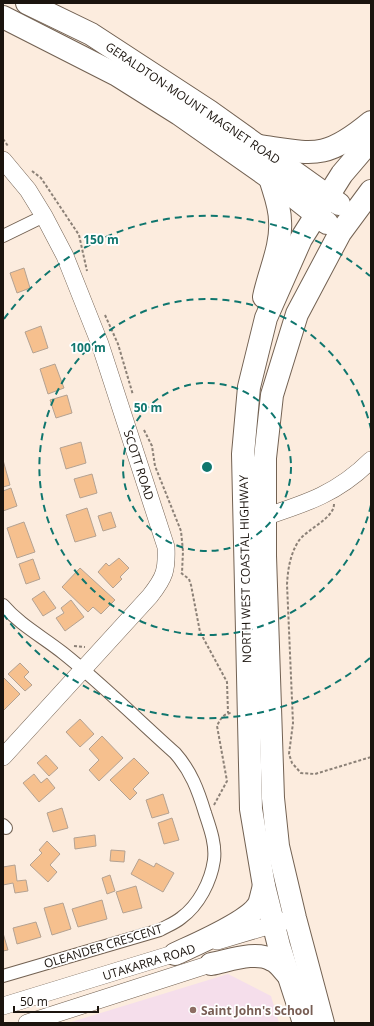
<svg xmlns="http://www.w3.org/2000/svg" width="374" height="1026" font-family="'Open Sans',sans-serif">
  <style>
    .education { fill: #f5deeb }
    .building { fill: #f6c08e; stroke: #b4a292 }
    .lines { fill: none; stroke-linecap: round; stroke-linejoin: round }
    .street-casing { stroke: #726152; stroke-width: 14 }
    .secondary-casing { stroke: #726152; stroke-width: 18 }
    .highway-casing { stroke: #726152; stroke-width: 24 }
    .path { stroke: #8c8177; stroke-width: 2; stroke-dasharray: 3 2; stroke-linecap: butt }
    .street { stroke: #fff; stroke-width: 12 }
    .secondary { stroke: #fff; stroke-width: 17 }
    .highway { stroke: #fff; stroke-width: 22 }
    .ring { fill: none; stroke: #0f766e; stroke-width: 2; stroke-dasharray: 7 5 }
    .education-dot { fill: #8d6e63; stroke: #fff; stroke-width: 1.5 }
    .labels { text-anchor: middle; dominant-baseline: central; stroke-width: 3.5; stroke-linejoin: round; paint-order: stroke }
    .street-label { font-size: 12px; fill: #1b140e; stroke: #fff }
    .education-label { font-size: 12px; font-weight: bold; fill: #785e54; stroke: #fff; text-anchor: start }
    .centre { fill: #0f766e; stroke: #fff; stroke-width: 2 }
    .ring-label { font-size: 12px; text-anchor: middle; font-weight: bold; fill: #0f766e; stroke: #fff; stroke-width: 3.5; stroke-linejoin: round; paint-order: stroke }
  </style>
  <rect width="100%" height="100%" fill="#fcecde"/>
  <polygon class="education" points="228,974 271,996 279,1023 68,1023"/>
  <g class="building">
    <polygon points="24,268 30,288 17,293 10,273"/>
    <polygon points="41,326 48,348 33,353 25,332"/>
    <polygon points="55,364 64,388 48,394 40,369"/>
    <polygon points="67,395 72,413 56,418 50,400"/>
    <polygon points="81,442 86,463 66,469 60,448"/>
    <polygon points="3,460 10,485 3,487"/>
    <polygon points="92,474 97,493 80,498 74,479"/>
    <polygon points="11,488 17,506 3,511 3,491"/>
    <polygon points="87,508 96,536 75,542 66,515"/>
    <polygon points="111,512 116,527 103,531 98,516"/>
    <polygon points="24,522 35,552 17,558 7,528"/>
    <polygon points="119,558 129,568 120,577 122,579 113,588 98,572 106,563 109,566"/>
    <polygon points="33,559 40,579 26,584 19,564"/>
    <polygon points="80,568 115,600 101,614 93,607 88,612 62,587"/>
    <polygon points="44,591 56,608 43,616 32,599"/>
    <polygon points="71,600 84,617 65,631 56,618 64,613 61,608"/>
    <polygon points="20,663 29,672 24,677 32,685 25,691 8,674"/>
    <polygon points="4,678 20,694 3,711 3,679"/>
    <polygon points="80,719 94,734 80,747 66,732"/>
    <polygon points="102,736 123,758 99,781 89,770 99,760 89,749"/>
    <polygon points="46,755 58,768 49,776 37,763"/>
    <polygon points="134,758 149,773 133,789 137,793 130,800 110,780"/>
    <polygon points="34,774 41,783 47,778 55,788 39,802 23,783"/>
    <polygon points="163,794 169,813 152,818 146,800"/>
    <polygon points="62,808 68,828 53,832 47,813"/>
    <polygon points="172,818 179,840 164,844 158,823"/>
    <polygon points="95,835 96,846 75,849 74,838"/>
    <polygon points="47,841 60,854 50,865 57,872 48,882 30,865 42,853 39,850"/>
    <polygon points="111,850 125,851 124,862 110,861"/>
    <polygon points="139,859 154,867 156,863 174,873 163,892 131,874"/>
    <polygon points="15,865 17,881 26,880 28,891 15,893 13,883 3,885 3,867"/>
    <polygon points="110,875 115,891 107,894 102,878"/>
    <polygon points="136,886 142,908 123,913 116,892"/>
    <polygon points="102,900 107,919 78,927 72,909"/>
    <polygon points="63,903 71,929 52,935 44,908"/>
    <polygon points="36,922 41,937 17,944 13,928"/>
    <polygon points="3,933 8,950 3,951"/>
  </g>
  <g class="lines">
    <g class="street-casing">
      <g id="street">
        <polyline points="3,236 44,216"/>
        <path d="M3 605C20 625 43 637 63 653 102 684 138 720 175 753 191 771 198 790 205 813 210 828 216 844 214 860 211 881 199 905 181 918 175 923 167 926 160 930L3 976"/>
        <polyline points="3,825 6,828"/>
      </g>
    </g>
    <g class="secondary-casing">
      <g id="secondary">
        <path d="M3 160 28 190 44 216 65 256 100 344 166 547C167 570 165 577 150 596L3 757"/>
        <path d="M264 517C307 503 338 493 371 460"/>
        <polyline points="217,941 295,918"/>
        <polyline points="3,1006 186,950"/>
        <polyline points="27,1023 223,960"/>
      </g>
    </g>
    <g class="highway-casing">
      <g id="highway">
        <polyline points="27,3 91,34 209,111 339,204"/>
        <polyline points="3,17 117,75 179,114 270,178 327,223"/>
        <path d="M259 146C315 154 325 160 371 122"/>
        <path d="M264 297C269 272 282 246 280 221 280 206 274 192 270 178"/>
        <path d="M175 954C194 945 249 922 259 904 261 899 262 892 264 886"/>
        <path d="M211 964C228 961 256 950 272 960 279 963 283 970 288 975"/>
        <polyline points="304,1023 279,946 264,886 251,809 243,454 249,387 266,318 301,239 342,174 371,140"/>
        <polyline points="323,1023 295,918 278,846 273,798 265,556 265,458 272,395 297,314 340,233 371,191"/>
      </g>
    </g>
    <g class="path">
      <polyline points="3,139 8,146"/>
      <polyline points="32,171 41,178 79,235 87,271"/>
      <polyline points="105,315 118,344 133,395"/>
      <polyline points="144,430 152,446 155,466 181,531 183,551 182,573"/>
      <path d="M334 504C334 519 306 529 298 542 290 555 288 569 287 584L293 723 289 754 292 763 301 773 315 774 371 757"/>
      <polyline points="181,573 189,579 191,585 200,632 227,682 228,713"/>
      <polyline points="74,646 85,647"/>
      <path d="M214 805 227 781 217 726C220 719 224 713 232 713"/>
    </g>
    <use href="#street" class="street"/>
    <use href="#secondary" class="secondary"/>
    <use href="#highway" class="highway"/>
  </g>
  <g class="ring">
    <circle cx="207" cy="467" r="84"/>
    <path d="M371 505A168 168 0 1 1 371 429"/>
    <path d="M370 658A251 251 0 0 1 4 615M4 319A251 251 0 0 1 370 276"/>
  </g>
  <circle class="education-dot" cx="193" cy="1010" r="4"/>
  <g class="labels">
    <g class="street-label">
      <text transform="translate(193 103) rotate(34)">GERALDTON-MOUNT MAGNET ROAD</text>
      <text transform="translate(139 465) rotate(72)">SCOTT ROAD</text>
      <text transform="translate(245 569) rotate(-91)">NORTH WEST COASTAL HIGHWAY</text>
      <text transform="translate(103 946) rotate(-17)">OLEANDER CRESCENT</text>
      <text transform="translate(149 962) rotate(-17)">UTAKARRA ROAD</text>
    </g>
    <g class="education-label">
      <text x="201" y="1010">Saint John's School</text>
    </g>
  </g>
  <circle cx="207" cy="467" r="6" class="centre"/>
  <g class="ring-label">
    <text x="101" y="244">150 m</text>
    <text x="88" y="352">100 m</text>
    <text x="148" y="412">50 m</text>
  </g>
  <rect width="374" height="1026" fill="none" stroke="#1b140e" stroke-width="8"/>
  <path d="M14 1006v6h84v-6" fill="none" stroke="#1b140e" stroke-width="2"/>
  <text x="20" y="1006" font-size="12" fill="#1b140e" stroke="#ffffff" stroke-width="3" paint-order="stroke">50 m</text>
</svg>
